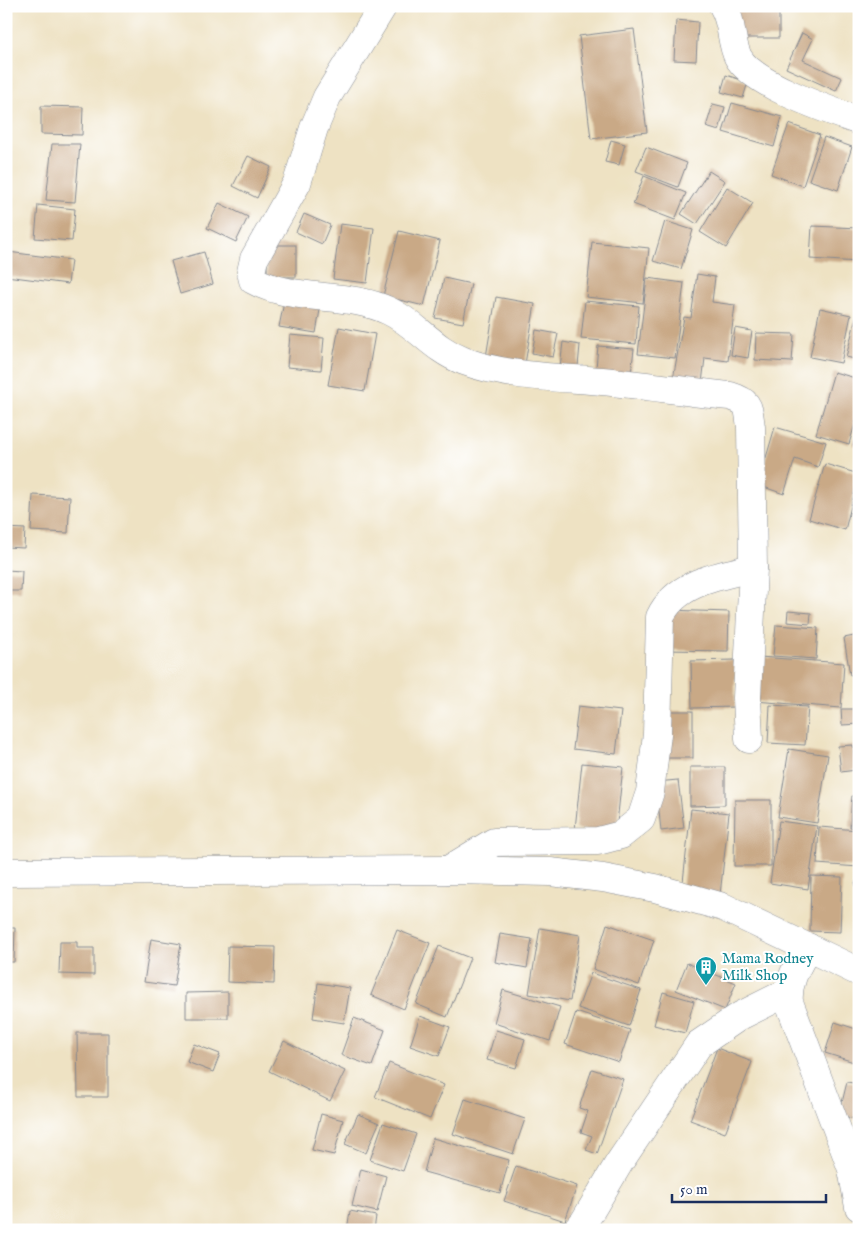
<svg xmlns="http://www.w3.org/2000/svg" width="865" height="1236" font-family="'IM FELL English',serif">
  <style>
    .building { fill: #c9a986 }
    .lines { fill: none; stroke-linecap: round; stroke-linejoin: round }
    .minor-casing { stroke: #848890; stroke-width: 29 }
    .minor { stroke: #fff; stroke-width: 28 }
    .labels { text-anchor: middle; dominant-baseline: central; stroke-width: 4; stroke-linejoin: round; paint-order: stroke }
    .culture-label { font-size: 15px; fill: #0d838f; stroke: #fff; text-anchor: start }
  </style>
  <rect width="100%" height="100%" fill="#fff"/>
  <filter id="ink" filterUnits="userSpaceOnUse"><feTurbulence type="fractalNoise" baseFrequency=".02" numOctaves="2"/><feDisplacementMap in="SourceGraphic" scale="10" xChannelSelector="R" yChannelSelector="G"/><feConvolveMatrix kernelMatrix="1 2 1 2 8 2 1 2 1" color-interpolation-filters="sRGB"/></filter>
  <filter id="wash" filterUnits="userSpaceOnUse"><feTurbulence type="fractalNoise" baseFrequency=".0096" numOctaves="4" result="noise"/><feDisplacementMap in="SourceGraphic" scale="20" xChannelSelector="R" yChannelSelector="G"/><feGaussianBlur stdDeviation="1.12" result="paint"/><feColorMatrix in="noise" values="0 0 0 0 0 0 0 0 0 0 0 0 0 0 0 0 0 1.4 0 .05"/><feComposite in="paint" operator="in"/></filter>
  <g filter="url(#wash)">
    <rect width="100%" height="100%" fill="#eee2c3"/>
    <g id="blocks">
      <g class="building">
        <polygon points="738,6 779,7 779,38 738,38"/>
        <polygon points="676,20 698,22 696,61 674,60"/>
        <polygon points="634,29 647,132 591,139 579,36"/>
        <polygon points="802,33 813,39 803,60 842,78 836,91 786,68"/>
        <polygon points="726,75 748,82 743,98 721,92"/>
        <polygon points="732,103 782,117 774,147 723,132"/>
        <polygon points="713,104 725,107 719,131 706,127"/>
        <polygon points="41,106 83,107 82,135 41,134"/>
        <polygon points="789,124 820,135 803,186 771,174"/>
        <polygon points="824,137 852,147 838,190 809,180"/>
        <polygon points="611,140 625,144 619,165 605,162"/>
        <polygon points="52,144 80,144 75,202 46,200"/>
        <polygon points="646,147 687,163 678,187 636,171"/>
        <polygon points="248,156 271,167 257,198 233,186"/>
        <polygon points="709,171 725,181 697,224 681,214"/>
        <polygon points="644,176 686,193 675,220 633,204"/>
        <polygon points="727,187 753,203 726,248 700,232"/>
        <polygon points="6,200 10,200 8,226 6,226"/>
        <polygon points="219,203 248,217 236,242 207,228"/>
        <polygon points="38,205 75,209 72,241 35,238"/>
        <polygon points="304,214 330,225 322,244 296,232"/>
        <polygon points="665,221 693,230 681,269 653,261"/>
        <polygon points="340,224 374,228 367,283 333,279"/>
        <polygon points="812,226 859,228 859,262 810,259"/>
        <polygon points="399,231 440,241 424,306 383,296"/>
        <polygon points="592,242 649,248 643,303 586,297"/>
        <rect x="267" y="245" width="29" height="32"/>
        <polygon points="8,252 71,260 68,284 6,276"/>
        <polygon points="204,252 213,284 180,294 171,261"/>
        <polygon points="697,274 715,277 712,302 735,305 728,361 705,358 702,383 673,379 684,317 691,318"/>
        <polygon points="444,278 471,284 463,323 435,318"/>
        <polygon points="647,278 684,283 675,358 638,354"/>
        <polygon points="285,297 321,304 316,333 279,327"/>
        <polygon points="496,297 535,304 525,364 486,357"/>
        <polygon points="585,301 639,306 636,344 581,339"/>
        <polygon points="859,306 859,360 846,357"/>
        <polygon points="820,308 851,315 841,363 810,357"/>
        <polygon points="339,327 375,334 365,391 328,385"/>
        <polygon points="735,328 752,331 748,358 731,355"/>
        <polygon points="536,330 558,334 553,357 532,353"/>
        <polygon points="756,333 794,334 792,362 755,360"/>
        <polygon points="290,335 324,338 321,370 287,367"/>
        <polygon points="563,342 580,345 577,377 559,375"/>
        <polygon points="598,346 634,349 630,382 595,379"/>
        <polygon points="834,372 859,379 859,411 849,444 816,434"/>
        <polygon points="775,427 826,442 818,467 795,459 784,494 758,485"/>
        <polygon points="859,428 859,446 853,445"/>
        <polygon points="825,464 859,474 845,530 809,519"/>
        <polygon points="33,495 70,497 68,533 31,531"/>
        <polygon points="6,528 25,529 24,548 6,547"/>
        <polygon points="6,570 22,571 21,591 6,591"/>
        <polygon points="666,610 729,612 728,651 666,650"/>
        <polygon points="788,611 811,613 810,624 787,622"/>
        <polygon points="776,625 818,628 816,659 773,656"/>
        <polygon points="859,635 859,673 850,675 844,638"/>
        <polygon points="759,657 844,663 841,708 755,701"/>
        <polygon points="735,660 735,707 692,708 691,661"/>
        <polygon points="856,680 859,680 859,724 842,725 841,709 856,709"/>
        <polygon points="770,705 808,707 805,745 768,743"/>
        <polygon points="578,706 621,711 616,754 573,749"/>
        <rect x="660" y="711" width="33" height="47"/>
        <polygon points="853,745 856,770 841,772 838,746"/>
        <polygon points="789,749 828,755 817,823 778,817"/>
        <polygon points="582,763 623,767 616,833 575,829"/>
        <polygon points="690,767 725,767 725,805 690,806"/>
        <polygon points="678,780 684,828 661,831 656,782"/>
        <polygon points="852,796 859,796 859,828 850,827"/>
        <polygon points="735,800 771,800 771,866 734,866"/>
        <polygon points="691,809 729,813 720,895 682,891"/>
        <polygon points="779,821 817,826 808,889 770,883"/>
        <polygon points="819,827 859,830 859,867 817,864"/>
        <polygon points="811,876 842,877 840,932 810,931"/>
        <polygon points="859,881 859,897 858,897 855,882"/>
        <polygon points="607,924 654,940 639,985 593,969"/>
        <polygon points="6,928 15,928 14,962 6,962"/>
        <polygon points="540,928 580,935 570,1001 529,994"/>
        <polygon points="397,930 430,943 404,1009 371,995"/>
        <polygon points="500,934 532,939 527,968 495,962"/>
        <polygon points="151,939 181,944 174,986 144,982"/>
        <polygon points="60,942 77,942 77,948 94,948 94,975 59,974"/>
        <polygon points="228,946 275,947 274,984 227,982"/>
        <polygon points="439,946 470,958 447,1017 416,1004"/>
        <polygon points="687,963 736,983 725,1010 676,990"/>
        <polygon points="591,973 641,990 629,1026 578,1008"/>
        <polygon points="318,983 350,988 344,1023 313,1018"/>
        <polygon points="503,990 560,1007 550,1041 494,1023"/>
        <polygon points="228,992 228,1018 186,1018 186,993"/>
        <polygon points="663,992 694,1001 685,1033 654,1025"/>
        <polygon points="576,1012 630,1030 619,1062 565,1044"/>
        <polygon points="420,1016 450,1027 439,1056 410,1046"/>
        <polygon points="354,1018 385,1030 372,1066 341,1055"/>
        <polygon points="835,1022 859,1030 857,1063 825,1053"/>
        <polygon points="496,1030 525,1039 516,1068 487,1060"/>
        <polygon points="77,1033 108,1033 108,1097 78,1097"/>
        <polygon points="284,1041 345,1071 330,1101 269,1071"/>
        <polygon points="194,1044 220,1054 213,1072 187,1062"/>
        <polygon points="717,1048 752,1062 725,1133 690,1120"/>
        <polygon points="389,1063 444,1085 430,1119 375,1097"/>
        <polygon points="592,1069 623,1079 597,1154 586,1150 592,1136 581,1132 588,1111 579,1108"/>
        <polygon points="847,1082 859,1084 859,1120 839,1115"/>
        <polygon points="465,1099 525,1119 513,1154 453,1134"/>
        <polygon points="321,1114 343,1120 334,1155 312,1150"/>
        <polygon points="358,1114 379,1123 366,1153 345,1144"/>
        <polygon points="383,1123 416,1134 403,1171 370,1160"/>
        <polygon points="433,1138 509,1160 500,1193 424,1172"/>
        <polygon points="516,1166 577,1186 565,1221 504,1201"/>
        <polygon points="361,1169 386,1176 377,1212 352,1206"/>
        <polygon points="350,1211 376,1216 374,1230 347,1230"/>
      </g>
    </g>
  </g>
  <g filter="url(#ink)">
    <use href="#blocks" fill-opacity="0" stroke="#848890" stroke-width="1"/>
    <g class="lines">
      <g class="minor-casing">
        <g id="minor">
          <path d="M383 6 327 97 314 128 297 183 254 259 251 272 253 280C295 303 347 291 389 311 417 324 432 349 464 361 507 377 556 377 602 381 645 385 687 392 730 396 750 402 748 407 751 427L753 568 747 698 749 739"/>
          <path d="M723 6C733 22 730 41 738 57 753 85 829 110 859 121"/>
          <path d="M448 870 494 842 598 841 621 835 641 819 650 792 657 734 660 617C676 582 719 576 753 568"/>
          <polyline points="6,872 448,870 550,872 603,878 655,888 723,907 859,972"/>
          <path d="M808 947C798 965 787 981 789 1002L852 1169 859 1207"/>
          <polyline points="577,1230 584,1222 619,1163 699,1044 740,1016 788,992"/>
        </g>
      </g>
      <use href="#minor" class="minor"/>
    </g>
  </g>
  <defs>
    <g id="building-pin" transform="scale(1.125)"><path d="M0 17L-7.5 6A9.5 9.5 0 1 1 7.5 6Z" fill="#0f9aa8" stroke="#fff"/><path d="M-4-6H4V6H1V3H-1V6H-4ZM-2.5-4.3h1.7v1.8h-1.7ZM.8-4.3h1.7v1.8H.8ZM-2.5-1h1.7V.8h-1.7ZM.8-1h1.7V.8H.8Z" fill="#fff"/></g>
  </defs>
  <g fill-rule="evenodd">
    <use href="#building-pin" x="706" y="967"/>
  </g>
  <g class="labels">
    <g class="culture-label">
      <text x="722" y="958">Mama Rodney<tspan x="722" dy="17">Milk Shop</tspan></text>
    </g>
  </g>
  <rect width="865" height="1236" fill="none" stroke="#fff" stroke-width="25"/>
  <path d="M672 1194v8h154v-8" fill="none" stroke="#1b2f5e" stroke-width="2.5"/>
  <text x="680" y="1194" font-size="15" fill="#1b2f5e" stroke="#ffffff" stroke-width="4" paint-order="stroke">50 m</text>
</svg>
